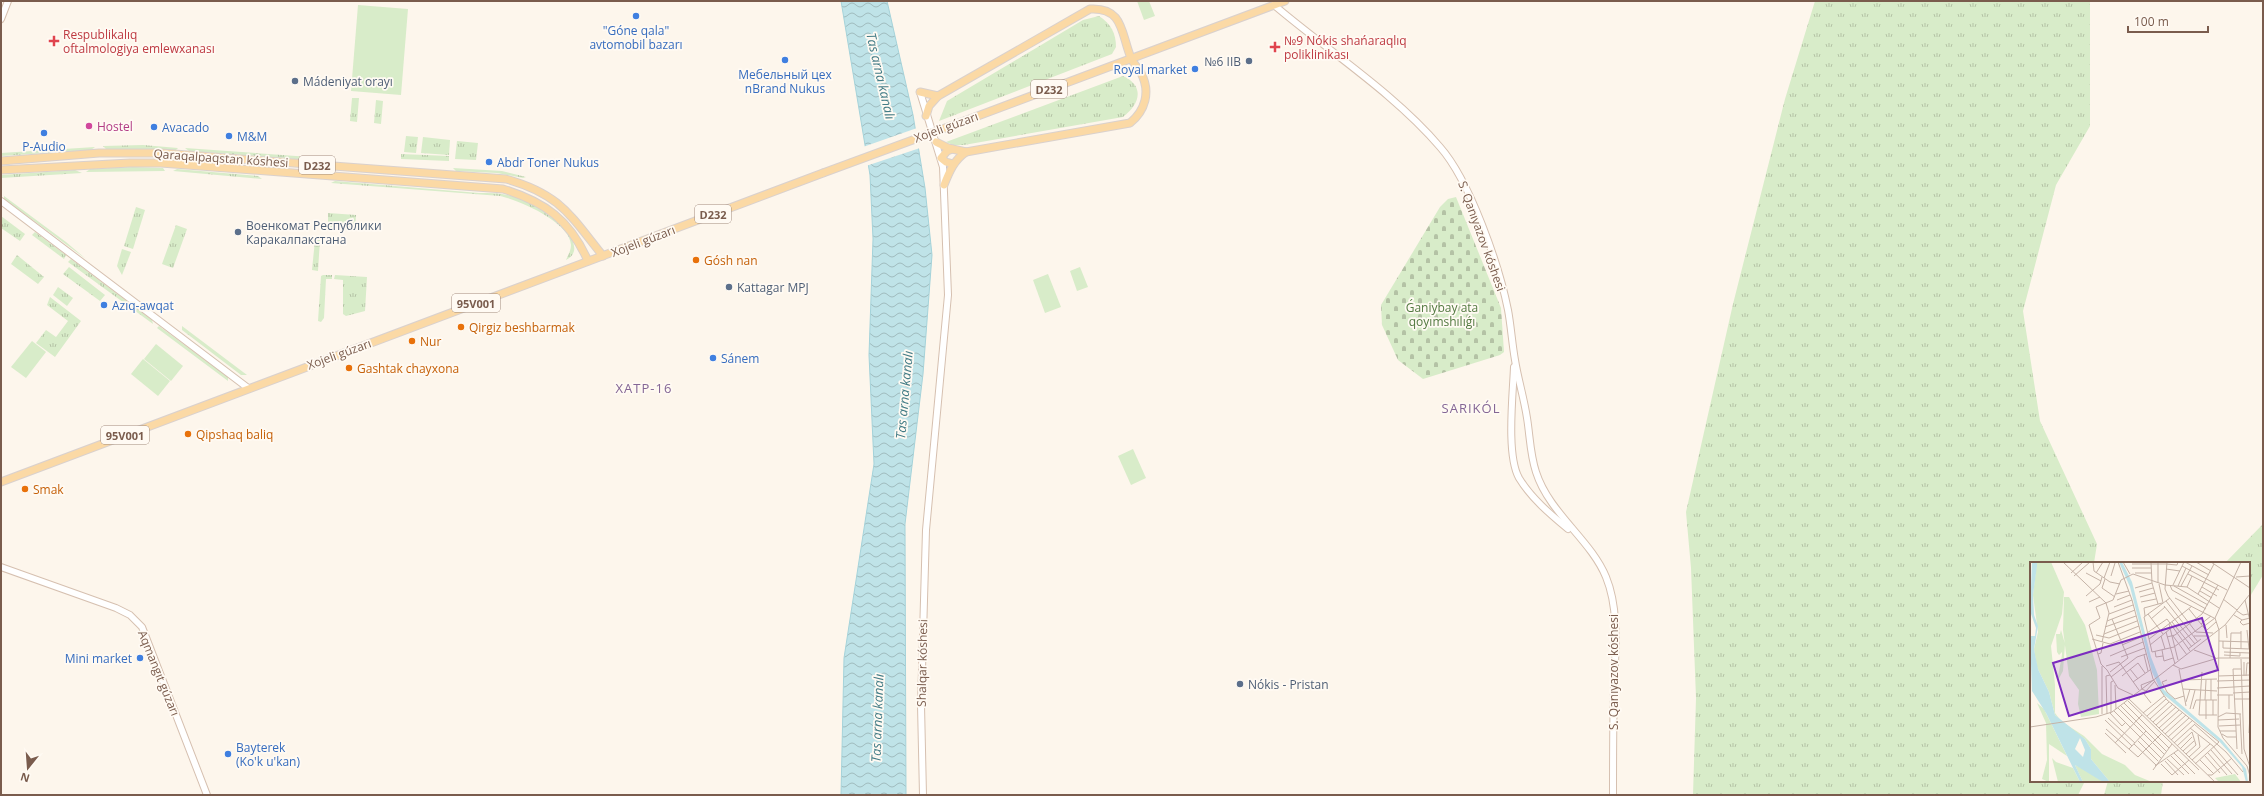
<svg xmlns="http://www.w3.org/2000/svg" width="2264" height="796" font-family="'Open Sans',sans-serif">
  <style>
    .grass { fill: url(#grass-tufts) }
    .cemetery { fill: url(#cemetery-stones) }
    .green { fill: #d8ecc9 }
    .water { fill: url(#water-waves); stroke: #a5d3da }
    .pier { fill: #fdf6ec }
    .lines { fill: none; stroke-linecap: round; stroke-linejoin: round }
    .secondary-casing { stroke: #d6c0b0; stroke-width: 8 }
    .primary-casing { stroke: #dad1cd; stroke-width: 9 }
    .secondary { stroke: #fff; stroke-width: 6 }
    .primary { stroke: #fbd9a5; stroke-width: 7 }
    .primary-bridge-casing { stroke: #dad1cd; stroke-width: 9; stroke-linecap: butt }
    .primary-bridge { stroke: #fbd9a5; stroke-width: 7 }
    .shop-dot { fill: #3f7fe0; stroke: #fffaf3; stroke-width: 1.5 }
    .health-dot { fill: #e0444e; stroke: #fffaf3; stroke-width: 1.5 }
    .service-dot { fill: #5c6f8a; stroke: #fffaf3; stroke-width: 1.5 }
    .hotel-dot { fill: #d1479c; stroke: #fffaf3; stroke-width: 1.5 }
    .food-dot { fill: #e8710a; stroke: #fffaf3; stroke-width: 1.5 }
    .labels { text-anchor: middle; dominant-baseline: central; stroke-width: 3.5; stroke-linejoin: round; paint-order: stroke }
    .shield { fill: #fffaf3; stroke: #a28b7f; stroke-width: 1 }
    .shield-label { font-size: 11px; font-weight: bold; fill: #7a5c4d }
    .shop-label { font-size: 12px; fill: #366cbe; stroke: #fffaf3; text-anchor: start }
    .health-label { font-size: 12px; fill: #be3a42; stroke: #fffaf3; text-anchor: start }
    .service-label { font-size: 12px; fill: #4e5e75; stroke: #fffaf3; text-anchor: start }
    .hotel-label { font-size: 12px; fill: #b23c85; stroke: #fffaf3; text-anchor: start }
    .street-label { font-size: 12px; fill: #7a5c4d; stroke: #fffaf3 }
    .food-label { font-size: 12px; fill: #c56008; stroke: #fffaf3; text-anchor: start }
    .park-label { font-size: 12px; fill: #537a41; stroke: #fffaf3 }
    .water-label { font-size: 13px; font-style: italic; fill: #437c86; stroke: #fffaf3 }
    .neighbourhood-label { font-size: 13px; letter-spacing: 1px; fill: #846695; stroke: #fffaf3 }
    .inset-road { fill: none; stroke: #c5b3a7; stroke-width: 1 }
    .view { fill: #7b2cbf; fill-opacity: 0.15; stroke: #7b2cbf; stroke-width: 2 }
    .inset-edge { fill: none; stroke: #7a5c4d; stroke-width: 2 }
  </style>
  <defs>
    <pattern id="grass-tufts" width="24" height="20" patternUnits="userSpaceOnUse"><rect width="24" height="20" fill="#d8ecc9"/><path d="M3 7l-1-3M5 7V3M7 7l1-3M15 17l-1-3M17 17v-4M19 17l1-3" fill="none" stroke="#b4c2a5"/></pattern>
    <pattern id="cemetery-stones" width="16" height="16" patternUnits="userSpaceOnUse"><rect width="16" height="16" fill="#d8ecc9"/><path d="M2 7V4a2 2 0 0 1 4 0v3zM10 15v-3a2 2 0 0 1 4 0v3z" fill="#b4c2a5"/></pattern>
    <pattern id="water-waves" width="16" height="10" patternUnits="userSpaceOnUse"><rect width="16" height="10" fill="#bfe3e8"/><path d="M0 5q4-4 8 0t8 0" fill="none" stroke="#a0bbbe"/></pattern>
  </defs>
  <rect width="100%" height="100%" fill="#fdf6ec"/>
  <g class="grass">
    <polygon points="1815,1 2090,1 2090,126 2056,185 2023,311 2040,421 2097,544 2094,563 2031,563 2031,781 2085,781 2078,795 1693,795 1696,698 1691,568 1686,512 1733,304 1785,99"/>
    <path d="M1099 16C1111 24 1116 33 1116 47L1112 54 939 121 947 101 1083 20Z"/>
    <path d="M1123 76C1145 86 1140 104 1123 117L964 145H953L946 142Z"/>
    <polygon points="352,98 359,98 357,122 350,121"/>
    <polygon points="376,100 383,101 381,124 374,123"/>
    <polygon points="406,136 418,137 416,153 404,152"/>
    <polygon points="423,137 450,140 449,155 421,153"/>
    <polygon points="457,141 478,143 476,160 455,159"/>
    <polygon points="143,145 178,148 176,150 106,149 103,146"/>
    <polygon points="95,147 91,150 1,156 1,153"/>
    <polygon points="185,148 324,158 322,161 189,151"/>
    <polygon points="401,154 449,156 449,161 401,159"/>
    <polygon points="133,167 163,168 165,171 86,172 90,169"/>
    <polygon points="453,168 502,171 526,177 523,178 497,173 456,171"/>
    <polygon points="177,169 258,176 262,179 173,171"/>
    <polygon points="75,170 82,173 1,178 1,175"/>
    <path d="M335 181 479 193C494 193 508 193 524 200 539 207 578 231 574 251 573 255 570 258 566 260 568 255 571 251 571 245 570 222 519 200 500 196L331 183Z"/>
    <polygon points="4,196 66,242 86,259 4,199"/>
    <polygon points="136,207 145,210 133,249 124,246"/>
    <polygon points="328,213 356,215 355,230 328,228"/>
    <polygon points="1,216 25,234 20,241 1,228"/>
    <polygon points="176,225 187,229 173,268 162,264"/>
    <polygon points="35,232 66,255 64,259 32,235"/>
    <polygon points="315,240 320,240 318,271 312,270"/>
    <polygon points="122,249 131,252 122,275 117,266"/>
    <polygon points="17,255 44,277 38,284 11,264"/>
    <polygon points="71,259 152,320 153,324 68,262"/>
    <polygon points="69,267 105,295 100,301 63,274"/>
    <polygon points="323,275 332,275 332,279 326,279 324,318 321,322 318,321 321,276"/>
    <polygon points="335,275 367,277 365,311 346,316 343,314 343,280 334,279"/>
    <polygon points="58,287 73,298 67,306 53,295"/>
    <polygon points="50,297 81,321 55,357 36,343 46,330 56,337 68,321 47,305"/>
    <polygon points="159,326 228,377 228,381 157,328"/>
    <polygon points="182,326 247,375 241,375 182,330"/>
    <polygon points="2263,524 2263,575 2249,598 2249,563 2225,563"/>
    <polygon points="2108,781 2163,781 2161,795 2104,795"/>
  </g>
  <polygon class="cemetery" points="1456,197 1501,308 1504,352 1500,355 1423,379 1398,360 1382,325 1381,305 1440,207 1448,199"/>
  <g class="green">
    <polygon points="1137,1 1149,1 1155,16 1144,20"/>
    <polygon points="358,5 408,9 401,95 351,91"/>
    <polygon points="1080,267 1088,287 1077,291 1070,271"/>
    <polygon points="1048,274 1061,307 1045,313 1033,280"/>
    <polygon points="32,341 46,352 26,378 11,367"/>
    <polygon points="156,344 183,366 171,381 144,359"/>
    <polygon points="143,359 170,381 158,396 131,374"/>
    <polygon points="1133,449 1146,478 1131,485 1118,456"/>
  </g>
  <polygon class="water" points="841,1 887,1 913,115 925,188 932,255 923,374 905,524 906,795 841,795 844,658 874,464 869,355 873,239 870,175"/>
  <polygon class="pier" points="917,128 920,148 866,166 863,147"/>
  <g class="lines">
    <g class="secondary-casing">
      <g id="secondary">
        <path d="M1274 5C1328 51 1394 93 1440 147 1470 181 1499 265 1508 310 1511 326 1512 343 1515 360 1518 379 1524 398 1527 418 1530 436 1530 454 1536 472 1549 513 1591 540 1606 577 1620 611 1615 654 1614 690 1613 725 1613 760 1613 795"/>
        <polyline points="1,19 8,1"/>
        <polyline points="920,92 943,167 948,295 926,530 921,705 923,795"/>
        <polyline points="1,201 248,388"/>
        <path d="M1514 367C1513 394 1506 455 1519 478 1531 498 1550 514 1568 529"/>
        <polyline points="1,567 116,608 130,615 142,627 207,795"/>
      </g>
    </g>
    <g class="primary-casing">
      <g id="primary">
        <polyline points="920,92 938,96"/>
        <path d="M926 116 929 106 938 96 1090 9C1124 7 1121 34 1131 58 1133 63 1138 68 1141 73 1151 92 1145 111 1130 123L966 152 948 148 936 142"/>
        <polyline points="967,120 1285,1"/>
        <polyline points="952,149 947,151 941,158 946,162 953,164"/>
        <path d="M1 161 99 153H161L506 179C560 194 570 215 603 256"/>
        <path d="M1 170 130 163H161L503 189C545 202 570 220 588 261"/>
        <path d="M944 185C949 172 954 160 966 152"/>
        <polyline points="1,482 823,173"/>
      </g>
    </g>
    <use href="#secondary" class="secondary"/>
    <use href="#primary" class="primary"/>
    <g class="primary-bridge-casing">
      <polyline id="primary-bridge" points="823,173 967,120"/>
    </g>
    <use href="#primary-bridge" class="primary-bridge"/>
  </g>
  <g class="shop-dot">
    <circle cx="636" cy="16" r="4"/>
    <circle cx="785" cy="60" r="4"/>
    <circle cx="1195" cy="69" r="4"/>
    <circle cx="154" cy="127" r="4"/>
    <circle cx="44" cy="133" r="4"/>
    <circle cx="229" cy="136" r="4"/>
    <circle cx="489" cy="162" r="4"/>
    <circle cx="104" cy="305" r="4"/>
    <circle cx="713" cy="358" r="4"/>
    <circle cx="140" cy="658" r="4"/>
    <circle cx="228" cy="754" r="4"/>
  </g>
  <g class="health-dot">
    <path d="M52 35h4v4h4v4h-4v4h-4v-4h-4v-4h4z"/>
    <path d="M1273 41h4v4h4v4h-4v4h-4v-4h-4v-4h4z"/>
  </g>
  <g class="service-dot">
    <circle cx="1249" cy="61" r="4"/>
    <circle cx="295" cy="81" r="4"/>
    <circle cx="238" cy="232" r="4"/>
    <circle cx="729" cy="287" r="4"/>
    <circle cx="1240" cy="684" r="4"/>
  </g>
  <circle class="hotel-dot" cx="89" cy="126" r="4"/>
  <g class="food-dot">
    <circle cx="696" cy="260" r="4"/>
    <circle cx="461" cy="327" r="4"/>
    <circle cx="412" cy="341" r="4"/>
    <circle cx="349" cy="368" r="4"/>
    <circle cx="188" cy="434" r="4"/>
    <circle cx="25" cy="489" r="4"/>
  </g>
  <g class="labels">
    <g class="shield">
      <rect x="1031" y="80" width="36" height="18" rx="3"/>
      <rect x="299" y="156" width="36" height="18" rx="3"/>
      <rect x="695" y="205" width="36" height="18" rx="3"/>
      <rect x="452" y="294" width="48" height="18" rx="3"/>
      <rect x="101" y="426" width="48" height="18" rx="3"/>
    </g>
    <g class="shield-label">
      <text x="1049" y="89">D232</text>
      <text x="317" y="165">D232</text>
      <text x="713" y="214">D232</text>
      <text x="476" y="303">95V001</text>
      <text x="125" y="435">95V001</text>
    </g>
    <g class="shop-label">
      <text x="636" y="30" text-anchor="middle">"Góne qala"<tspan x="636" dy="14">avtomobil bazarı</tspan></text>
      <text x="1187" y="69" text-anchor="end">Royal market</text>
      <text x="785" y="74" text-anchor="middle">Мебельный цех<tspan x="785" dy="14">nBrand Nukus</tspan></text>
      <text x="162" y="127">Avacado</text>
      <text x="237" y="136">M&amp;M</text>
      <text x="44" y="146" text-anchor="middle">P-Audio</text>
      <text x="497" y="162">Abdr Toner Nukus</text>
      <text x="112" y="305">Azıq-awqat</text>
      <text x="721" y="358">Sánem</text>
      <text x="132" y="658" text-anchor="end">Mini market</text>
      <text x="236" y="747">Bayterek<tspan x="236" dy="14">(Ko'k u'kan)</tspan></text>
    </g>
    <g class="health-label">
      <text x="63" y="34">Respublikalıq<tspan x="63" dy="14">oftalmologiya emlewxanası</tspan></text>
      <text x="1284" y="40">№9 Nókis shańaraqlıq<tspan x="1284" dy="14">poliklinikası</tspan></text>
    </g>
    <g class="service-label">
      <text x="1241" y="61" text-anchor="end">№6 IIB</text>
      <text x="303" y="81">Mádeniyat orayı</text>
      <text x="246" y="225">Военкомат Республики<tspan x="246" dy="14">Каракалпакстана</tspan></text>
      <text x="737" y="287">Kattagar MPJ</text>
      <text x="1248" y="684">Nókis - Pristan</text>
    </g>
    <g class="hotel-label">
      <text x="97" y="126">Hostel</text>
    </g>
    <g class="street-label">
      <text transform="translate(946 127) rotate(-20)">Xojeli gúzarı</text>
      <text transform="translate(221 158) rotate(4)">Qaraqalpaqstan kóshesi</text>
      <text transform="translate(1482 236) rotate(70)">S. Qanıyazov kóshesi</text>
      <text transform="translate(643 241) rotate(-21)">Xojeli gúzarı</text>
      <text transform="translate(339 354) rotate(-20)">Xojeli gúzarı</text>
      <text transform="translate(922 663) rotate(-89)">Shalqar kóshesi</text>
      <text transform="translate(1613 672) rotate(-90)">S. Qanıyazov kóshesi</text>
      <text transform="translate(159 673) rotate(68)">Aqmangıt gúzarı</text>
    </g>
    <g class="food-label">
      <text x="704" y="260">Gósh nan</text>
      <text x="469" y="327">Qirgiz beshbarmak</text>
      <text x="420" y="341">Nur</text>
      <text x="357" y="368">Gashtak chayxona</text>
      <text x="196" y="434">Qipshaq baliq</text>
      <text x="33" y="489">Smak</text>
    </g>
    <g class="park-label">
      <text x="1442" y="307">Ǵaniybay ata<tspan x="1442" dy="14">qoyımshılıǵı</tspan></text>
    </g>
    <g class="water-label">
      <text transform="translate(881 76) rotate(77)">Tas arna kanalı</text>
      <text transform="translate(904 395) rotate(-85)">Tas arna kanalı</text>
      <text transform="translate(877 718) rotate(-88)">Tas arna kanalı</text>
    </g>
    <g class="neighbourhood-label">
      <text x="644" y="388">XATP-16</text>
      <text x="1471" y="408">SARIKÓL</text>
    </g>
  </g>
  <g transform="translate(2030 562)">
    <rect width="220" height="220" fill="#fdf6ec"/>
    <path d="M34 35H39L55 63 67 108 69 152 51 155 48 142 49 128 39 114 33 68ZM31 68 35 82 33 109 27 120 32 93V90L29 93 27 90 26 72H30ZM22 196 26 200 43 206 50 220H28ZM45 203 58 209 73 220H53Z" fill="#d8ecc9"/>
    <path d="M7 0H21L34 30 32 52 21 84 25 123V151L31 159 54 174 72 192 95 203 105 213 122 220H80L61 197V187L55 177 39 166 25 153 19 130 7 105 4 87 8 70 3 33ZM7 141 14 147 37 194 19 182V220L12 217 17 198 16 161Z" fill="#d8ecc9"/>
    <path d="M205 212 211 220H189L185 216Z" fill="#d8ecc9"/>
    <path d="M2 0H7V4L3 33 4 53 8 64 4 87 8 107 19 130 25 153 55 177 61 187V197L80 220H73L45 203 53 220H50L16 151 2 129 0 74H5L6 66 0 49ZM50 176 55 188 53 195 45 187ZM89 0H92L102 20 121 95 134 128 192 178 216 207 218 220H216L212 205 189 179 132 131 122 110 100 25Z" fill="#bfe3e8" fill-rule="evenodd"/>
    <path class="inset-road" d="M33 0 76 41 79 51 72 80M63 0 64 9 80 20 90 22M88 0 102 38 123 117 137 138 189 180 165 202M93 0 100 12M121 0 122 21 128 42M128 0V21M137 0 135 27 138 34 166 70 183 71M155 0 179 13M166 0 181 9M181 0 220 26M102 2H136M136 2 147 3 148 0M152 4 197 28M102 6H121M136 7 150 9M41 11 53 0M56 11 71 19M66 11 73 0M105 11H122M158 12 189 28M44 14 60 0M81 14 85 1M206 15 220 14M74 16 80 0M75 17 72 26 85 35M129 22 133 41M140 23 142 28 176 47M143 23 154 0M144 24 178 43M148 24 156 6M151 24 162 4M157 25 162 14M172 25 187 34M105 26 122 21M170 29 182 36M109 30 123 26M86 32 99 29M168 32 184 2M56 34 70 22 72 15M110 35 125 31M140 36 114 55 122 90 144 85 172 64M145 36 184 56M193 37 207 48M87 38 100 33M215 38 220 59M136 39 168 80M59 40 70 35M111 40 126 37M134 44 165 82M84 45 102 38M159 47 175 67M207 49 213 53 218 52M79 52 103 43M118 52 133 72M152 52 162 44M204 53 212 58 220 56M115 54 114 46 132 41M185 56 211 0M185 56 189 68M121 57 135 45M212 58 210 60 213 63 220 61M77 59 105 48M142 60 162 85M139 62 148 98M171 62 181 54M196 63 197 76M75 65 106 54M173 65 185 56M177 68 186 60M189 68 188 165 193 176 217 204 220 214M217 68 219 87M136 70 145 102M117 71 137 57 160 89M74 72 107 59M66 73 79 76 109 64M131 74 135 87M143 74 157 93M164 74H179M137 75 145 73 172 52 188 23M62 77 80 82 110 70M119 77 152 52M189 79 220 80M193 79V86L220 87M92 83 111 75M120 83 140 67M158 87 171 77M211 87V69M132 88 134 99 143 96M164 88 186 96M125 89 126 95 133 94M194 90 220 91M68 92 71 91 73 81M114 93 118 109M194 93 210 94V91M80 94 113 80M91 95 115 86M200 96 201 71H211M211 97 214 187 220 205M143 103 151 107 188 96H220M76 104 89 100 109 128M100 107 108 117M149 107 156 144M80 110 98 96 82 57M172 110 169 153H187M92 114 108 101 115 111M188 114 220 113M214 114V100M216 114 217 101H220M81 115 107 95 116 92M137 118 132 120 137 130 145 137 154 134M151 118 187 117M187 119 220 118M103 120 120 108M85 123 86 147M187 126 220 124M112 127 111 123 124 118M112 127 116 129 125 119M153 127 187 129M118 129 114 132 121 141M203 131 220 130M103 133 88 126 77 108 71 102 59 63 70 56 66 45 83 38 91 18 103 12 135 23 157 25 189 46M187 133H203M199 133V147M99 137 185 220M204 137H220M175 138 176 118M181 138V117M98 139 169 208M156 140 160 127M94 141 139 186M91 144 136 189M88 146 134 192M160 147 165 128M163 147 166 138H187M84 149 131 196M81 150V120L83 119M80 151 92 164 95 161M113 151 134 134M72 152V104M77 152 76 114 80 113M210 152 212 192M183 153V138M117 154 136 137M188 155 196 151 211 152M78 156 105 181M120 157 139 140M176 157V138M75 158 102 184M188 158 209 157M123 160 143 142M164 162 196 190 213 210M126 163 146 145M189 164 210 163M0 165 66 155 82 150 195 63 220 32M129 166 149 148M160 166 183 184 208 213M76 167 108 195 131 172M132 169 153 150M190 169H206M75 171 96 191M219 171 220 152M135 172 156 153M192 172 197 175H206M138 175 159 156M141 178 163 158M108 179 128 199M85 181 112 153M144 181 165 162M104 182 126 203M147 184 162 170M99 187 116 169M150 187 162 175M207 187 203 107H211M181 188 202 212M153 189 164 179M144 191 165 212M178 191 197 213M156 192 166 183 162 170M141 194 159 212M175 194 190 211M159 195 170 185 168 173M137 197 154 213M162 198 180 182M170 198 184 212M135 199 148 213M131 202 142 213 159 198M125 204 148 188M123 208 142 182M178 213H182L202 196"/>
    <path class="view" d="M172 56 188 108 39 154 23 101Z"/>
    <rect width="220" height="220" class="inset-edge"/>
  </g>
  <rect width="2264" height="796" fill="none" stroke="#7a5c4d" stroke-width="4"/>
  <g transform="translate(28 768) rotate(197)" stroke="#fffaf3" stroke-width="3" paint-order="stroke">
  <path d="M0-3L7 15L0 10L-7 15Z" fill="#7a5c4d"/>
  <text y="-6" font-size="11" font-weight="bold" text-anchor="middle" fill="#7a5c4d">N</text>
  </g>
  <path d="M2128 26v6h80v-6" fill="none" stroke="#7a5c4d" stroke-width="2"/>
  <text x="2134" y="26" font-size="12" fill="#7a5c4d" stroke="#fffaf3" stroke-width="3" paint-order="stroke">100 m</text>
</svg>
